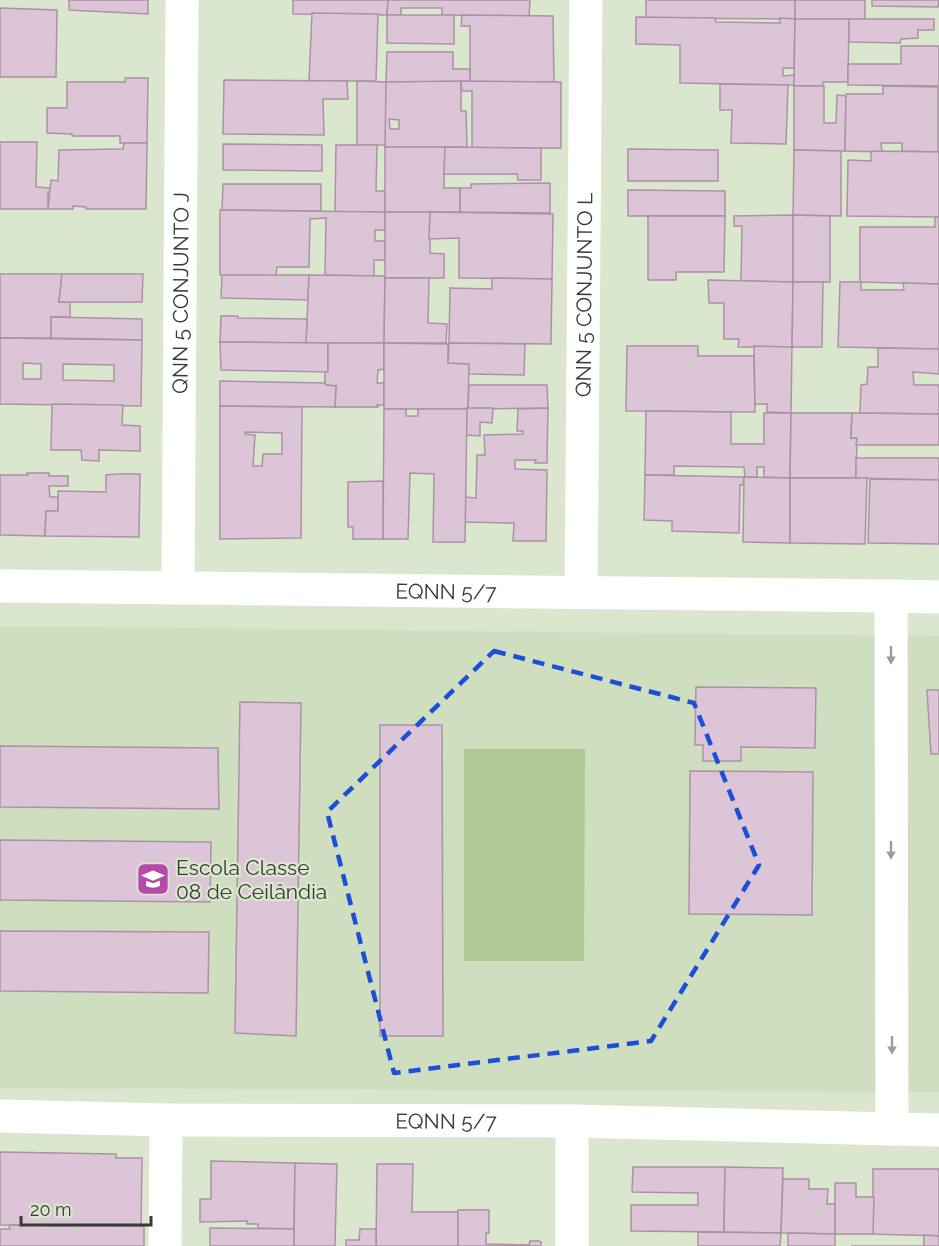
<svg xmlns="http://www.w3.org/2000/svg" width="939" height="1246" font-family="Raleway,sans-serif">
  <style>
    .built { fill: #cedebe }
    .green { fill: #aec993 }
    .building { fill: #dcc5d7; stroke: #aa93a5; stroke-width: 1.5; fill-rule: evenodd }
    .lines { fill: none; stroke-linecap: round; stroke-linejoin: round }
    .street { stroke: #fff; stroke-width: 33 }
    .secondary { stroke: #fff; stroke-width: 33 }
    .oneway { fill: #9a9d98 }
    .marked { fill: none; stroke: #1d4ed8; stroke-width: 4.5; stroke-dasharray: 12 8; stroke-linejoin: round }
    .labels { text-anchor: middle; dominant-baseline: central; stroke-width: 4.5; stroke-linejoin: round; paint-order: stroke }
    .street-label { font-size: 21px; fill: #363b31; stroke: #dae7ce }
    .poi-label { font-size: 21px; fill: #363b31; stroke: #dae7ce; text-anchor: start }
  </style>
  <rect width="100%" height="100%" fill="#dae7ce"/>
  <polygon class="built" points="0,626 939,636 939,1092 0,1088"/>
  <polygon class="green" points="464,749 585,749 584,961 464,961"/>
  <g class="building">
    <polygon points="69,0 148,0 148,14 69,10"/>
    <polygon points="293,0 388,0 387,15 293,14"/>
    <polygon points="388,0 530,0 529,16 442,15 442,8 401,8 401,15 387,15"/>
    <polygon points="646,0 795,0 795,19 646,18"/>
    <rect x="795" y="0" width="70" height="19"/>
    <polygon points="872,0 939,0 938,7 872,6"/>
    <polygon points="0,8 57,10 56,77 0,77"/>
    <polygon points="312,13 378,14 376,81 309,81"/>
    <polygon points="387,15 454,15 454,44 387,43"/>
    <polygon points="462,15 553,16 554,82 470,82 470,26 461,26"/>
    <polygon points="636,17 715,18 716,22 780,23 780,18 795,19 794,68 783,68 783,76 795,75 794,85 680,83 680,45 636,44"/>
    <polygon points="795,19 849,19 848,82 823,82 823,86 794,86"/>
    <polygon points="849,19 934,19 934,30 918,30 918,38 901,39 900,43 849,42"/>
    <polygon points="901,46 939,46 939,86 848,85 848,64 901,64"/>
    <polygon points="387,52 453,52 453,69 470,69 470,82 386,82"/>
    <polygon points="125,78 148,78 147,143 120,143 120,136 72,136 72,134 47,133 47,108 67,108 67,82 125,82"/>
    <polygon points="224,80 347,81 348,99 323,99 324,135 223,134"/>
    <polygon points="357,81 386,82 386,145 357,145"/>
    <path d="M461 81V111H466L467 147H385L386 82ZM389 119 399 120V129H390Z"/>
    <polygon points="461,81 561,82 561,148 472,148 472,91 462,91"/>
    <polygon points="720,84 788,85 786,144 731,143 732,110 720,110"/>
    <polygon points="794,86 824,86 824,123 836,123 837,95 846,96 845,151 794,150"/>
    <polygon points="883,86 938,87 938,152 902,151 902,143 881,143 882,152 845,151 846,94 883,94"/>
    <polygon points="0,142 37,142 36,187 50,188 51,192 48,192 48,209 0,209"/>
    <polygon points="124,143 147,143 146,209 86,209 86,207 73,206 73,209 48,209 51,180 58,181 59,150 123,149"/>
    <polygon points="223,144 322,145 322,171 223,170"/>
    <polygon points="336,145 377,145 376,191 385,191 385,212 335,212"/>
    <polygon points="385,147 445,147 444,188 460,188 460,212 385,212"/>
    <polygon points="445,147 541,148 541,180 518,180 517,174 444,174"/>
    <polygon points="628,149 718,150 718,181 628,181"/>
    <polygon points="794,150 841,151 841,216 793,215"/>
    <polygon points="871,151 939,152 939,217 847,216 848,160 871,161"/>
    <polygon points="550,183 550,213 460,212 460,188 471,188 471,184"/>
    <polygon points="223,184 321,184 321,211 222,210"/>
    <polygon points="628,190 725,191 725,216 628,216"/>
    <polygon points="220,210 385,212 385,230 375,230 375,241 385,241 385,260 374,260 374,276 325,275 326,218 310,219 309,267 277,267 276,276 220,275"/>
    <polygon points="385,212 430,212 430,253 444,254 444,278 385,278"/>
    <polygon points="430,212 553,214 552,279 459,278 459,238 429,239"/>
    <polygon points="793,215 793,282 741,281 742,226 734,226 734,216"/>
    <polygon points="793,215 830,216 830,282 793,282"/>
    <polygon points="648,216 725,216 724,272 676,272 676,280 648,280"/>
    <polygon points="935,217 939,217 939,284 860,282 860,227 935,227"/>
    <polygon points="0,274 62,274 59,302 70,302 70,317 51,317 51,338 0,338"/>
    <polygon points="62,274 143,274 142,302 59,302"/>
    <polygon points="222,275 309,275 308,300 221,298"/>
    <polygon points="309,275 385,276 384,343 306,343"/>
    <polygon points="385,278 429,278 428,323 447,324 446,343 384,343"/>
    <polygon points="492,278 552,279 551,344 449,343 450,288 492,289"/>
    <polygon points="708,280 793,282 792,347 738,347 739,339 724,339 724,303 709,303"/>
    <polygon points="793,282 823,282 822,347 792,347"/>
    <polygon points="840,282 861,282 861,290 904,290 903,283 939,284 939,349 838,347"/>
    <polygon points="221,316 238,316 238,318 307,319 306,343 220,342"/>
    <polygon points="51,317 142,319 142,340 51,338"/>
    <path d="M0 338 142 340 141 406 0 404ZM23 363 41 364V379H23ZM63 364 114 365V381L63 380Z"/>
    <polygon points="220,342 328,343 328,372 221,370"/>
    <polygon points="328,343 384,343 384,369 378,370 377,383 384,383 384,405 377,405 378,407 335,407 336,386 326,385 325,383 325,372 328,372"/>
    <polygon points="384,343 448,344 448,363 469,364 468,409 384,409"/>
    <polygon points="449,343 525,344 524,375 469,374 469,364 448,363"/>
    <polygon points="627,346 698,346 698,356 754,356 755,412 626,411"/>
    <polygon points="754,346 792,347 791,413 767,412 767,404 755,404"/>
    <polygon points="878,348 939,349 939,374 913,372 914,385 939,385 939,414 860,413 861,385 867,384 868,367 878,367"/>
    <polygon points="220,381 325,383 326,385 336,386 335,407 220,406"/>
    <polygon points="469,385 547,385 548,408 468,409"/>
    <polygon points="52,404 123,405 122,425 140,426 140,451 99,450 99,461 82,460 81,450 51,450"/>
    <path d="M220 406 302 407 301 538 220 539ZM245 432 282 433V454H263L262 466H253L255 435 245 434Z"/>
    <polygon points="466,408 493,408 492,423 480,422 480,436 466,435"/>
    <polygon points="548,408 547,463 535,463 536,460 515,460 515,469 547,470 546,541 513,541 514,523 465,522 465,497 476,498 477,455 485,455 484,435 523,434 523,431 517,431 518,409"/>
    <polygon points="384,409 406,409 406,416 418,416 418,409 467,409 465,542 433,542 434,474 410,473 408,539 383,539"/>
    <polygon points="646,411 731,412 731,444 764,444 764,413 791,413 790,478 764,477 764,467 757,467 757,477 745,477 744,467 674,466 674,475 645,475"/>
    <polygon points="791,413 852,413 851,438 857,438 856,478 790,478"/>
    <polygon points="852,413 939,414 939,445 856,445 857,438 851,438"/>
    <polygon points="856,458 939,458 939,480 856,478"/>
    <polygon points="27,473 49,473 49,476 68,476 68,486 49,486 50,497 58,497 58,511 46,511 45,536 0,535 0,475 28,475"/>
    <polygon points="119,474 140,474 139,537 45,536 46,511 58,511 58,491 106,492 106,475"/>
    <polygon points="645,475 744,477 743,485 740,485 739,533 672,531 672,521 644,520"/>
    <polygon points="744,477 790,478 790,543 743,542"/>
    <polygon points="790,478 867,478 865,544 790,543"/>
    <polygon points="870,479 939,480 939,544 868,543"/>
    <polygon points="383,481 383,539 353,539 353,527 348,527 348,482"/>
    <polygon points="696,687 816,688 815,748 741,747 741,761 703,761 703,745 695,745"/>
    <polygon points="927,690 939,690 939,754 931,754"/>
    <polygon points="240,702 301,703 296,1036 235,1033"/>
    <polygon points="380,725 442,725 443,1036 380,1036"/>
    <polygon points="0,746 218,748 219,809 0,807"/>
    <polygon points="690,771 813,772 812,915 689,914"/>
    <polygon points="0,840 211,842 210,902 0,900"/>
    <polygon points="0,931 209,932 208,993 0,991"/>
    <polygon points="0,1152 116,1154 116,1158 142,1158 141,1227 0,1225"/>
    <polygon points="211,1161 295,1163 294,1229 258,1228 258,1224 247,1224 247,1221 200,1222 200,1199 211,1199"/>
    <polygon points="295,1163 337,1164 335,1246 294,1246"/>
    <polygon points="377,1164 413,1164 412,1212 458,1212 458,1246 376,1246"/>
    <polygon points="633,1167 725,1167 724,1232 631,1231 631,1205 698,1205 698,1193 632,1192"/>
    <polygon points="725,1167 783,1168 781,1233 724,1232"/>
    <polygon points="873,1169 939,1169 939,1236 873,1234"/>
    <polygon points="783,1179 809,1179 809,1189 828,1189 827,1204 835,1204 835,1234 781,1233"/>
    <polygon points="835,1183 856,1183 856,1197 874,1197 873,1234 835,1234"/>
    <polygon points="458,1210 489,1210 489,1233 486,1233 486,1244 529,1245 530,1241 539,1241 541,1242 541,1246 458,1246"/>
    <polygon points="9,1225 144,1226 144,1246 0,1246 0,1229 10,1229"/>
    <polygon points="210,1228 294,1229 294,1246 210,1246"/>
    <polygon points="360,1229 376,1229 376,1246 346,1246 346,1240 359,1240"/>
    <polygon points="698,1232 781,1233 780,1246 698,1246"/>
    <polygon points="788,1233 835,1234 835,1246 788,1246"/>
    <polygon points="924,1235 939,1236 939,1246 851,1246 924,1246"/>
  </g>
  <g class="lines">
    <g class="street">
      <path id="s1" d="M0 586 891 596"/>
      <path id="s2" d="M178 587 182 0"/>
      <path id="s3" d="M581 591 586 0"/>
      <path id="s4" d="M0 1116 166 1120 572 1121 892 1129"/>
      <polyline points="165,1246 166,1120"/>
      <polyline points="572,1246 572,1121"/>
    </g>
    <polyline class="secondary" points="939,597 891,596 892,1129 939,1130"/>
  </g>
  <defs><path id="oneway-solid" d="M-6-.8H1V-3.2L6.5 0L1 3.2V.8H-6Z" transform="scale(1.5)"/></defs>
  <g class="oneway">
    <use href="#oneway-solid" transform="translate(891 655) rotate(90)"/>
    <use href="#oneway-solid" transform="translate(891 850) rotate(90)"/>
    <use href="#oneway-solid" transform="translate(892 1045) rotate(90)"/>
  </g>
  <path class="marked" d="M494 651 694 703 759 865 651 1041 394 1073 327 812Z"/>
  <defs>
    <g id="school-square" transform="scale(1.725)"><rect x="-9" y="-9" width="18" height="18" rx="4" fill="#b64aaa" stroke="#dae7ce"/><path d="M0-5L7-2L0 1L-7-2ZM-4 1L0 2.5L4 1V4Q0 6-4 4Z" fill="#fff"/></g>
  </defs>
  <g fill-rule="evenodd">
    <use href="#school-square" x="153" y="879"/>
  </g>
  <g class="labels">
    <g class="street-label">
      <text stroke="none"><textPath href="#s2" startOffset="294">QNN 5 CONJUNTO J</textPath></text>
      <text stroke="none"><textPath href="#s3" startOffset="296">QNN 5 CONJUNTO L</textPath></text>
      <text stroke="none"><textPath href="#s1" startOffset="446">EQNN 5/7</textPath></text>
      <text stroke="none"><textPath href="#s4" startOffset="446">EQNN 5/7</textPath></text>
    </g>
    <g class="poi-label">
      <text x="176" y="867">Escola Classe<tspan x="176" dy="24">08 de Ceilândia</tspan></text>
    </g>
  </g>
  <path d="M21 1216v9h130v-9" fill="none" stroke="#363b31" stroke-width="3"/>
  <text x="30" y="1216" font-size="18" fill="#363b31" stroke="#dae7ce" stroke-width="4.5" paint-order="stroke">20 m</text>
</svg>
